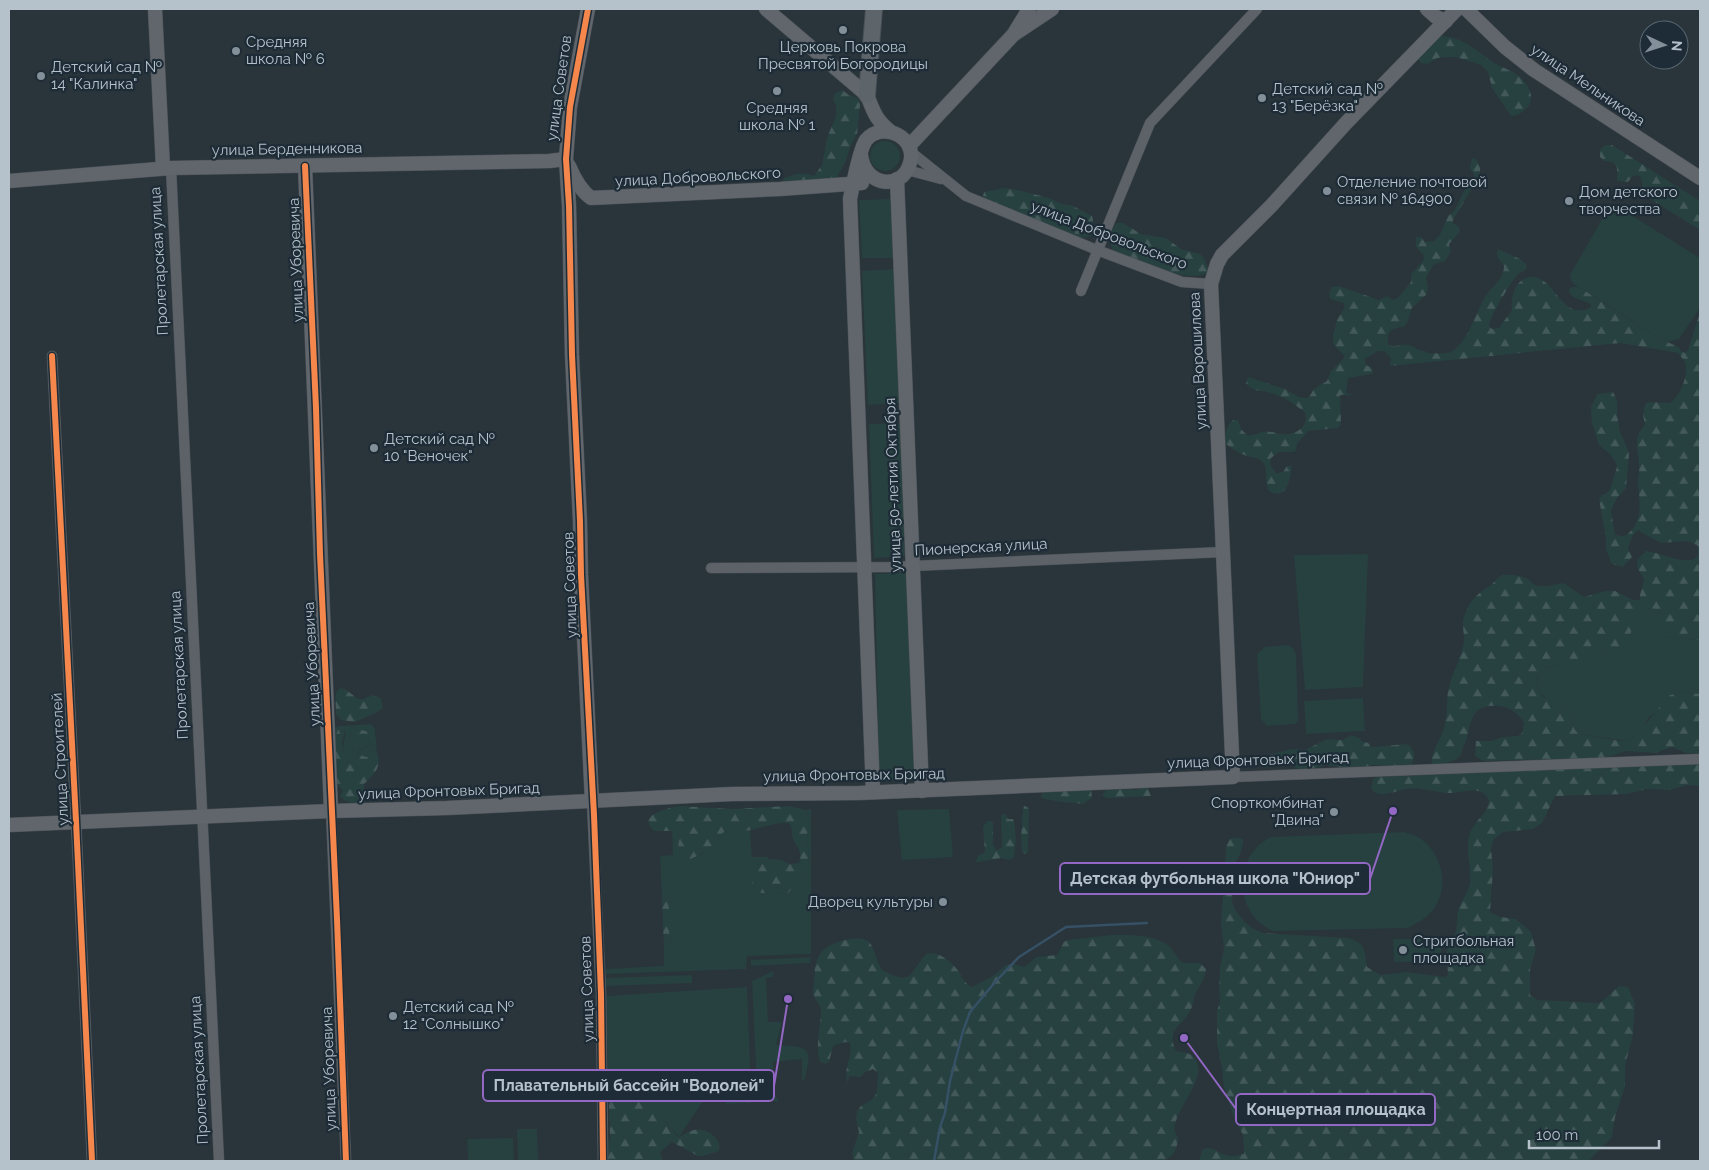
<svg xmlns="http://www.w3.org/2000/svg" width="1709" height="1170" font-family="Raleway,sans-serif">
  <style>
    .green { fill: #274040 }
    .forest { fill: url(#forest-firs) }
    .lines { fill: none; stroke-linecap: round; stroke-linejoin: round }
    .stream { stroke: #365165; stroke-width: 2.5 }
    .street-casing { stroke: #495055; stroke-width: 11 }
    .secondary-casing { stroke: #495055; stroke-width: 15 }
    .primary-casing { stroke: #485157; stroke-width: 18 }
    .street { stroke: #5c6268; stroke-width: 10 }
    .secondary { stroke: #60666c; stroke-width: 14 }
    .primary { stroke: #5e656a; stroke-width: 16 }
    .cycleway-casing { stroke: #1d2c36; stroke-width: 9 }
    .cycleway { stroke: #f5874c; stroke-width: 6 }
    .poi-dot { fill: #849099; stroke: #1d2c36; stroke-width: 2 }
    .labels { text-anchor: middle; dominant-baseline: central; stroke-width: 4.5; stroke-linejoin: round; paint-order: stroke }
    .poi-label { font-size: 15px; fill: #b5c1cb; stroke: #1d2c36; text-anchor: start }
    .street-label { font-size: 15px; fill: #b5c1cb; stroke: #1d2c36 }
    .leader { fill: none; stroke: #9268c4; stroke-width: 2 }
    .callout-dot { fill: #9268c4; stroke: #1d2c36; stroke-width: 2 }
    .callout { fill: #1d2c36; stroke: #9268c4; stroke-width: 2 }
    .callout-label { font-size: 16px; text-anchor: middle; font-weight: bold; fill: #b5c1cb }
  </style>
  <defs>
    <pattern id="forest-firs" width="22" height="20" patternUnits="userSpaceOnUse" patternTransform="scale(1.25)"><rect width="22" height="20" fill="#274040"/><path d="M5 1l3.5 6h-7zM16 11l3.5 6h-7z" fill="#445a5a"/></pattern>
  </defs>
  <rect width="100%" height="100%" fill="#2a343b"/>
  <g class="green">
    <circle cx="885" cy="156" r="15"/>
    <polygon points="891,199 893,258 862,258 859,200"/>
    <path d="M1615 205 1700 258V308L1679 339 1667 342 1660 339 1586 291C1579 287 1570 285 1570 275L1609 207Z"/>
    <polygon points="894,269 900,403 868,405 862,271"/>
    <polygon points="900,423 906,556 874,558 869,424"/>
    <polygon points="1368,554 1363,687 1305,690 1294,555"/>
    <polygon points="906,573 915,781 879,781 875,574"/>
    <polygon points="1633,600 1640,600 1640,605 1643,608 1657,609 1664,615 1664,636 1673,638 1700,640 1700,694 1684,692 1670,695 1657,711 1648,718 1644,727 1635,736 1626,741 1579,734 1575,730 1566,708 1547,699 1540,692 1536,684 1538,674 1543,669 1579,658 1592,645 1596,645 1611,655 1630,635 1633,623"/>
    <polygon points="1288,645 1293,648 1296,654 1298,721 1295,724 1267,726 1261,719 1257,654 1265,647"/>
    <polygon points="1363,698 1365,731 1306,734 1304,701"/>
    <path d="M371 724 375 729 377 753 371 750 366 757 357 755C360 748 367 748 371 743L359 730 355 729 351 735 356 740 355 748 351 753H344C341 744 346 739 345 730L339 728 334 740 333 728 340 726Z"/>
    <path d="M811 809V954L747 956 746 969 605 974V969L664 966V948L672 945C672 939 669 935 669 929 669 918 669 911 667 901H662L660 856 673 855 672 829 679 831 678 844 693 859C699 855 707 850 713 845 719 839 720 831 730 829 737 828 742 831 750 829L752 857H768V859L757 865 758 892 786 894 804 876 809 865 807 836 810 819 805 810Z"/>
    <polygon points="949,809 953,857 902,860 897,810"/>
    <path d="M1404 832C1408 833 1414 835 1418 837 1443 852 1450 888 1433 910 1426 919 1417 923 1408 928L1272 931C1268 928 1263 926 1259 922 1238 903 1237 867 1257 847 1260 843 1265 841 1270 837Z"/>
    <polygon points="1393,939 1441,939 1441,961 1394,962"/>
    <polygon points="811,957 810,963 751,966 751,960"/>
    <path d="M773 971V977L766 978 768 1022H782L776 1045C809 1047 814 1045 804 1081L802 1080V1059L773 1062V1077L757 1088 752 981Z"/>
    <polygon points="692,975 692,983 605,986 605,978"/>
    <path d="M747 987 751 1088H718L709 1092 679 1137 666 1122 658 1117 648 1098C627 1095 626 1080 614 1067L608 1072 606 996Z"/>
    <polygon points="517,1129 537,1129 538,1160 518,1161"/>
    <polygon points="513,1138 514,1161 468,1161 467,1139"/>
  </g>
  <g class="forest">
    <path d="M1442 36C1463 37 1477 51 1493 62 1499 66 1505 68 1511 71 1523 77 1539 95 1527 108 1523 112 1517 116 1511 116L1492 88 1488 72 1481 65 1456 57H1449L1437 58 1428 64 1421 63 1417 58 1432 38Z"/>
    <path d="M842 90 849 95 858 98 860 105 857 134 850 147 846 161 838 175 837 182 782 183 784 178C794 174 804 171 814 176L822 165 827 138 836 116V106L833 100 834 94Z"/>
    <path d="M1605 145H1612L1700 201V230L1642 194C1642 189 1645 172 1634 176 1631 177 1630 181 1627 182L1617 181C1617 168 1620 162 1604 161L1600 157V150Z"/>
    <path d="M1472 158 1476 159 1480 167V175L1453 220V223L1459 227 1460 232 1449 244 1451 252 1445 261 1433 265 1426 278 1428 287 1427 294 1412 308 1408 321 1405 326C1393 330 1387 327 1388 344 1395 349 1401 343 1409 345 1416 347 1418 351 1425 351L1427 353C1435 353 1447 355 1454 350 1469 338 1475 315 1484 299 1490 287 1504 280 1504 266 1501 261 1494 256 1498 249L1520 259 1526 264 1527 268C1524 272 1522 271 1518 274 1511 282 1490 316 1489 326L1492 329 1499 328 1512 310C1512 307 1511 303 1512 299 1514 282 1529 269 1545 282 1559 293 1568 320 1591 307V304L1573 297 1569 292V289L1572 287H1579L1660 339 1679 347 1680 350 1685 353 1688 350 1700 312V640L1673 638 1664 636V615L1657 609 1643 608 1640 605V595L1644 580C1638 567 1631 563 1646 551 1657 551 1706 575 1697 545L1686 541 1661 543 1642 533 1639 530 1633 535 1628 548 1632 557 1623 567 1615 565 1611 563 1606 549V539L1599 499 1602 495 1607 493 1610 489 1617 467 1616 463 1610 454 1599 445 1592 423 1591 407 1597 394 1613 392 1617 400V414L1620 432 1626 445 1629 454 1626 488 1617 498 1611 511 1615 534C1620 537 1624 537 1629 533 1644 518 1639 500 1638 481 1638 476 1640 470 1639 465 1639 457 1636 449 1637 442 1637 434 1641 430 1645 424L1643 415 1645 404 1649 402 1670 403C1680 396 1689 375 1685 363 1684 359 1680 356 1678 353L1620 343 1390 366 1391 358 1384 351H1378L1365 359 1366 365 1372 368 1373 371 1372 374 1348 378 1346 393 1354 395H1340L1341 424 1338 428 1308 431 1297 444 1296 450 1294 452H1279L1271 458 1270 464 1276 473 1283 472 1287 466H1292C1290 477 1288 502 1269 491 1264 482 1268 471 1264 464 1260 457 1253 458 1247 456 1240 454 1232 449 1226 444 1224 435 1226 427 1233 420H1238L1241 429 1247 435C1254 436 1257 433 1263 432 1270 430 1277 434 1283 434 1296 435 1309 427 1305 413 1294 403 1282 396 1267 392 1255 389 1257 393 1246 384L1248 377 1285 389 1299 397 1306 398 1309 397 1314 389 1327 381 1331 371 1344 358V355C1334 346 1330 343 1335 328 1336 325 1336 321 1339 317 1342 311 1345 310 1344 303L1330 299 1329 294 1331 287 1339 286 1379 300 1387 296 1393 300 1398 298 1411 282V274L1423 261 1424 256 1416 247V237H1421L1425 242 1434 241 1440 235 1448 216 1454 211 1468 183 1473 179 1474 174 1470 169Z"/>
    <polygon points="1005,188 1018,190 1049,198 1062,204 1071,205 1092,216 1093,220 1092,235 1085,238 1075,236 985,200 983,196 984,192"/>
    <path d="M1117 223H1123L1141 234 1166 238 1181 249 1200 254 1204 258 1209 271C1193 287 1135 260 1114 253 1109 244 1109 230 1117 223Z"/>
    <path d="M1502 575C1509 574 1520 575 1526 578 1530 579 1531 584 1535 585 1545 588 1554 584 1564 583L1584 597 1605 591H1615L1633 600C1636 613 1631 647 1620 656L1611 655 1596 645H1592C1589 649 1586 654 1581 657 1567 667 1536 661 1536 684L1543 697 1566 708 1575 730 1579 734 1621 741H1626L1635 736 1670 695 1684 692 1700 694V754L1686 753 1672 747 1655 753 1626 751 1605 758 1483 761 1475 756 1476 741H1491L1502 737 1518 736 1522 733 1524 723C1518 713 1510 707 1499 706 1474 704 1472 717 1467 737 1467 741 1464 744 1463 748 1462 752 1462 755 1458 758 1452 763 1440 764 1432 764 1430 750 1443 738 1445 724 1448 712 1446 699 1449 686 1453 672 1460 660 1463 646 1467 631 1458 627 1467 609 1473 597 1480 592 1491 585 1495 582 1497 578 1502 575Z"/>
    <path d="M340 688 345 689 358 699H364L371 695 381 698 383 708 376 713 355 722 341 720 336 714C337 705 332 695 340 688Z"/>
    <path d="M339 727H342L345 730 342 744 344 753H351C357 745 356 740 350 733L355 729 366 731 371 735V743C366 748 360 748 357 754L366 757 371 750 377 753C382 767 374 775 364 784V789L371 792 368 800C359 805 347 805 340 796L343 790 338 786 335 779V737Z"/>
    <polygon points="1351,735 1360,738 1361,741 1368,743 1371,747 1408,744 1414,752 1414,756 1412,764 1409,767 1374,765 1355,769 1326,765 1308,770 1300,770 1285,762 1274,764 1266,768 1263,767 1262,761 1264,756 1292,749 1305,750 1327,739 1343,740"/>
    <path d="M1700 763V786L1688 785 1669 790 1647 789 1627 794 1555 796 1542 823 1533 829 1503 832 1494 839 1491 849 1493 870 1490 912 1500 917 1516 919 1531 932 1536 950 1530 969V995L1538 1000 1600 1003 1619 986 1628 987 1635 1004 1633 1034 1625 1066V1087L1615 1117 1612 1137 1590 1160 1586 1161H1199L1202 1150C1213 1144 1216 1153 1226 1155 1232 1157 1238 1155 1244 1154L1243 1135 1234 1118 1224 1087 1222 1068 1217 1043V1011L1220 1002 1219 989 1220 966 1224 949 1221 924 1226 847 1230 839 1234 837 1243 839V844L1240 854 1233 869 1232 901 1235 910 1244 921 1252 928 1263 933 1349 938C1367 944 1364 950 1367 967L1380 975 1407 972 1445 977 1448 975C1448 963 1444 957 1448 944 1450 939 1455 936 1456 931 1458 923 1456 915 1459 908 1463 899 1468 892 1470 883 1472 867 1465 852 1469 836 1474 819 1487 817 1489 800 1481 784 1463 793 1450 793 1436 793 1422 787 1407 789 1398 790 1389 795 1380 794 1376 793 1373 792 1371 788L1373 779 1377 777Z"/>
    <polygon points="1144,787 1148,789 1151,796 1112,798 1106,798 1102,795 1106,790 1114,790 1123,788 1136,790"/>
    <path d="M1091 789 1092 798 1083 804C1075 803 1045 801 1041 797L1043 791C1059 791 1075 791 1091 789Z"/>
    <path d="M679 806 732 809 789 806 805 810 810 819 807 836 809 865 804 876 787 894 761 893 754 890 752 884V872L757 865 768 859 781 860 790 864 799 863C803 852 797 848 793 839 791 833 793 828 789 823 773 822 760 829 744 831 739 831 734 829 728 830 720 833 719 838 714 844 710 849 691 861 685 860L679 857 678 853 679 831H654C636 815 667 808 679 806Z"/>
    <polygon points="1024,806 1028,807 1029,809 1028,853 1025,854 1022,851 1021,838 1023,810"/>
    <polygon points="1005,813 1008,819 1013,819 1014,821 1016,839 1014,857 1010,860 1001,858 979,862 975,862 978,856 985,852 983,827 987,821 992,821 993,823 993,844 996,850 1002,848 1001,816"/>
    <path d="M662 901H667C671 910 669 919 669 929 669 935 672 940 672 945L669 948H664Z"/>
    <path d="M1112 935C1130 935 1156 934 1170 947 1175 952 1177 958 1183 963H1200L1206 969C1205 982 1198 986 1194 997 1193 1001 1193 1006 1191 1009 1184 1026 1165 1028 1176 1051 1181 1052 1187 1052 1191 1055 1218 1075 1161 1118 1178 1137 1177 1150 1174 1158 1161 1161H854L852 1153 859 1132 856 1119 857 1111 861 1106 871 1100 875 1096 877 1090 878 1073 873 1069 864 1073 861 1077 849 1076 848 1083C842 1071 853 1057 850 1043L845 1042 833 1046 829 1062 825 1064 820 1062C815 1046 820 1029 821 1013 822 1006 816 1002 814 996 812 991 814 985 814 981 815 956 820 946 845 940 877 933 870 949 882 970 913 986 908 975 926 954 938 950 953 963 959 972 963 978 965 984 972 987L993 976 1006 965 1013 964 1025 967 1036 957 1057 955 1064 942 1067 940Z"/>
    <path d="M614 1067C624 1076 620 1080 626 1087 632 1094 650 1097 654 1102 656 1106 656 1112 658 1117L666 1122 678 1137C683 1135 689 1131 694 1130 706 1127 723 1139 719 1151L703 1156H698L672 1142 660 1152 663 1161H605L603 1142 610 1140 608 1072Z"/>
    <path d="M754 1094C764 1095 774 1091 779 1101L726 1104V1096Z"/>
  </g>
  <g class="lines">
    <polyline class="stream" points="934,1161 940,1127 945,1113 950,1081 963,1031 970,1012 996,981 1019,957 1066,927 1147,923"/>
    <g class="street-casing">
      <g id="street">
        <polyline points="911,152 966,196 1097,250 1182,282 1211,284"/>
        <polyline points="171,168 219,1161"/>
        <polyline points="907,170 941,179"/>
        <polyline points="1081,291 1150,123 1257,9"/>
        <polyline points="52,356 76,821 92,1161"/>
        <polyline points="711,568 891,567 1223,552"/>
        <polyline points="1233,777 1700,759"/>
        <polyline points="592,802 601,994 603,1161"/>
        <polyline points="331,811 346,1161"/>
      </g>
    </g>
    <g class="secondary-casing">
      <g id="secondary">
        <polyline points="155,9 163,168"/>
        <polyline points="588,9 570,107 566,159 569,206 572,355 580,521 581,575 592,802"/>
        <polyline points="766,9 867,95"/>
        <polyline points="1427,9 1436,17 1446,21"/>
        <polyline points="1466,9 1505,47 1534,70 1700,178"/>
        <polyline points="1015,32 1029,9"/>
        <path d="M867 95C874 113 876 120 891 132"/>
        <polyline points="909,146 1013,35 1052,9"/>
        <path d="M861 155C864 186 902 192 910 163 918 138 883 120 866 140 859 150 853 185 850 199L873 792"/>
        <path d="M305 166C314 381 322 596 331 811"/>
        <path d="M569 166C574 178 580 190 591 198L780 189 862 183"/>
        <polyline points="897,179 922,791"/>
        <polyline points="9,181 171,168 549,161 566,159"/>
        <polyline points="9,825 331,811 447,808 732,794 859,793 1233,777 1211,284 1217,264 1222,255 1271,206 1346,123 1457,9"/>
      </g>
    </g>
    <g class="primary-casing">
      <polyline id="primary" points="867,95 874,9"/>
    </g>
    <use href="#street" class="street"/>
    <use href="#secondary" class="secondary"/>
    <use href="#primary" class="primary"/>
    <g class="cycleway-casing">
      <g id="cycleway">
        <polyline points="588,9 570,107 566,159 569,206 572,355 580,521 581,575 594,815 601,994 603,1161"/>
        <polyline points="305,166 316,408 320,554 337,919 346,1161"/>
        <polyline points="52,356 76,821 92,1161"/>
      </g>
    </g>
    <use href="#cycleway" class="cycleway"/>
  </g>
  <g class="poi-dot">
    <circle cx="843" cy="30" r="5"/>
    <circle cx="236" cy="51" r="5"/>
    <circle cx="41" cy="76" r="5"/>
    <circle cx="777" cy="91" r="5"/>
    <circle cx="1262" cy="98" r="5"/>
    <circle cx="1327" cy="191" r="5"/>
    <circle cx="1569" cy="201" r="5"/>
    <circle cx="374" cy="448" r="5"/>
    <circle cx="1334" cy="812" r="5"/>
    <circle cx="943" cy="902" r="5"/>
    <circle cx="1403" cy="950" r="5"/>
    <circle cx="393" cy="1016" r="5"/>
  </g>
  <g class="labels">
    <g class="poi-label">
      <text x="246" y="42">Средняя<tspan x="246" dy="17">школа № 6</tspan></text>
      <text x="843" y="47" text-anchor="middle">Церковь Покрова<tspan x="843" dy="17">Пресвятой Богородицы</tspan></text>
      <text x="51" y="67">Детский сад №<tspan x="51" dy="17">14 "Калинка"</tspan></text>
      <text x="1272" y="89">Детский сад №<tspan x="1272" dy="17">13 "Берёзка"</tspan></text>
      <text x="777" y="108" text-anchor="middle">Средняя<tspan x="777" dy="17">школа № 1</tspan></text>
      <text x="1337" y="182">Отделение почтовой<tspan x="1337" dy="17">связи № 164900</tspan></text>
      <text x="1579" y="192">Дом детского<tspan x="1579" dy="17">творчества</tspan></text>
      <text x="384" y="439">Детский сад №<tspan x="384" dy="17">10 "Веночек"</tspan></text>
      <text x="1324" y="803" text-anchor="end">Спорткомбинат<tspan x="1324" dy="17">"Двина"</tspan></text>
      <text x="933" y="902" text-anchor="end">Дворец культуры</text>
      <text x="1413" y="941">Стритбольная<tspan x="1413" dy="17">площадка</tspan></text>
      <text x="403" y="1007">Детский сад №<tspan x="403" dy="17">12 "Солнышко"</tspan></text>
    </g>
    <g class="street-label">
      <text transform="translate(1588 85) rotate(34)">улица Мельникова</text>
      <text transform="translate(559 88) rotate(-82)">улица Советов</text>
      <text transform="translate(287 149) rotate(-1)">улица Берденникова</text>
      <text transform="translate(698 177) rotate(-3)">улица Добровольского</text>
      <text transform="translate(1109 235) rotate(21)">улица Добровольского</text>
      <text transform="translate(296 260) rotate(-92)">улица Уборевича</text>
      <text transform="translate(159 261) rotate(-93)">Пролетарская улица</text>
      <text transform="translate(1198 361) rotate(-93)">улица Ворошилова</text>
      <text transform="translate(893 485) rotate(-92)">улица 50-летия Октября</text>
      <text transform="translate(981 547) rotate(-3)">Пионерская улица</text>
      <text transform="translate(570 585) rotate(-92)">улица Советов</text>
      <text transform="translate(312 664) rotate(-93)">улица Уборевича</text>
      <text transform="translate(179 665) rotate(-93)">Пролетарская улица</text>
      <text transform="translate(60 759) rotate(-93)">улица Строителей</text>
      <text transform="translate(1258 760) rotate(-2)">улица Фронтовых Бригад</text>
      <text transform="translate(854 775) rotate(-1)">улица Фронтовых Бригад</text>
      <text transform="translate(449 791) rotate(-2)">улица Фронтовых Бригад</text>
      <text transform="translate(587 989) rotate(-92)">улица Советов</text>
      <text transform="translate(329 1069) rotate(-92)">улица Уборевича</text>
      <text transform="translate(199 1070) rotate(-93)">Пролетарская улица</text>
    </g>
  </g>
  <path class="leader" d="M1393 811L1370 879M788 999L774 1086M1184 1038L1236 1109"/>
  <g class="callout-dot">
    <circle cx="1393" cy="811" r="5"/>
    <circle cx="788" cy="999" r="5"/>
    <circle cx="1184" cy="1038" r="5"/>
  </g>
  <g class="callout">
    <rect x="1060" y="863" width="310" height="31" rx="5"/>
    <rect x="483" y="1070" width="291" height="31" rx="5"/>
    <rect x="1236" y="1094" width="199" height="31" rx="5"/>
  </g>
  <g class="callout-label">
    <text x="1215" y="884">Детская футбольная школа "Юниор"</text>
    <text x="629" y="1091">Плавательный бассейн "Водолей"</text>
    <text x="1336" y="1115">Концертная площадка</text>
  </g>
  <rect width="1709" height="1170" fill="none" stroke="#b5c1cb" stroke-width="20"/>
  <g transform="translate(1664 45) rotate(94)"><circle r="24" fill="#1d2c36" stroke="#5a6872"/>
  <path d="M0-4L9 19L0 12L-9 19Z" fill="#849099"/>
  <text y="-8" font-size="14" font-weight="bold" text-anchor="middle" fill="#b5c1cb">N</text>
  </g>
  <path d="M1529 1140v8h130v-8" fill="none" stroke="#b5c1cb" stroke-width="2.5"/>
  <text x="1536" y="1140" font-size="15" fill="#b5c1cb" stroke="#1d2c36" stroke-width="4" paint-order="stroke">100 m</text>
</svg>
